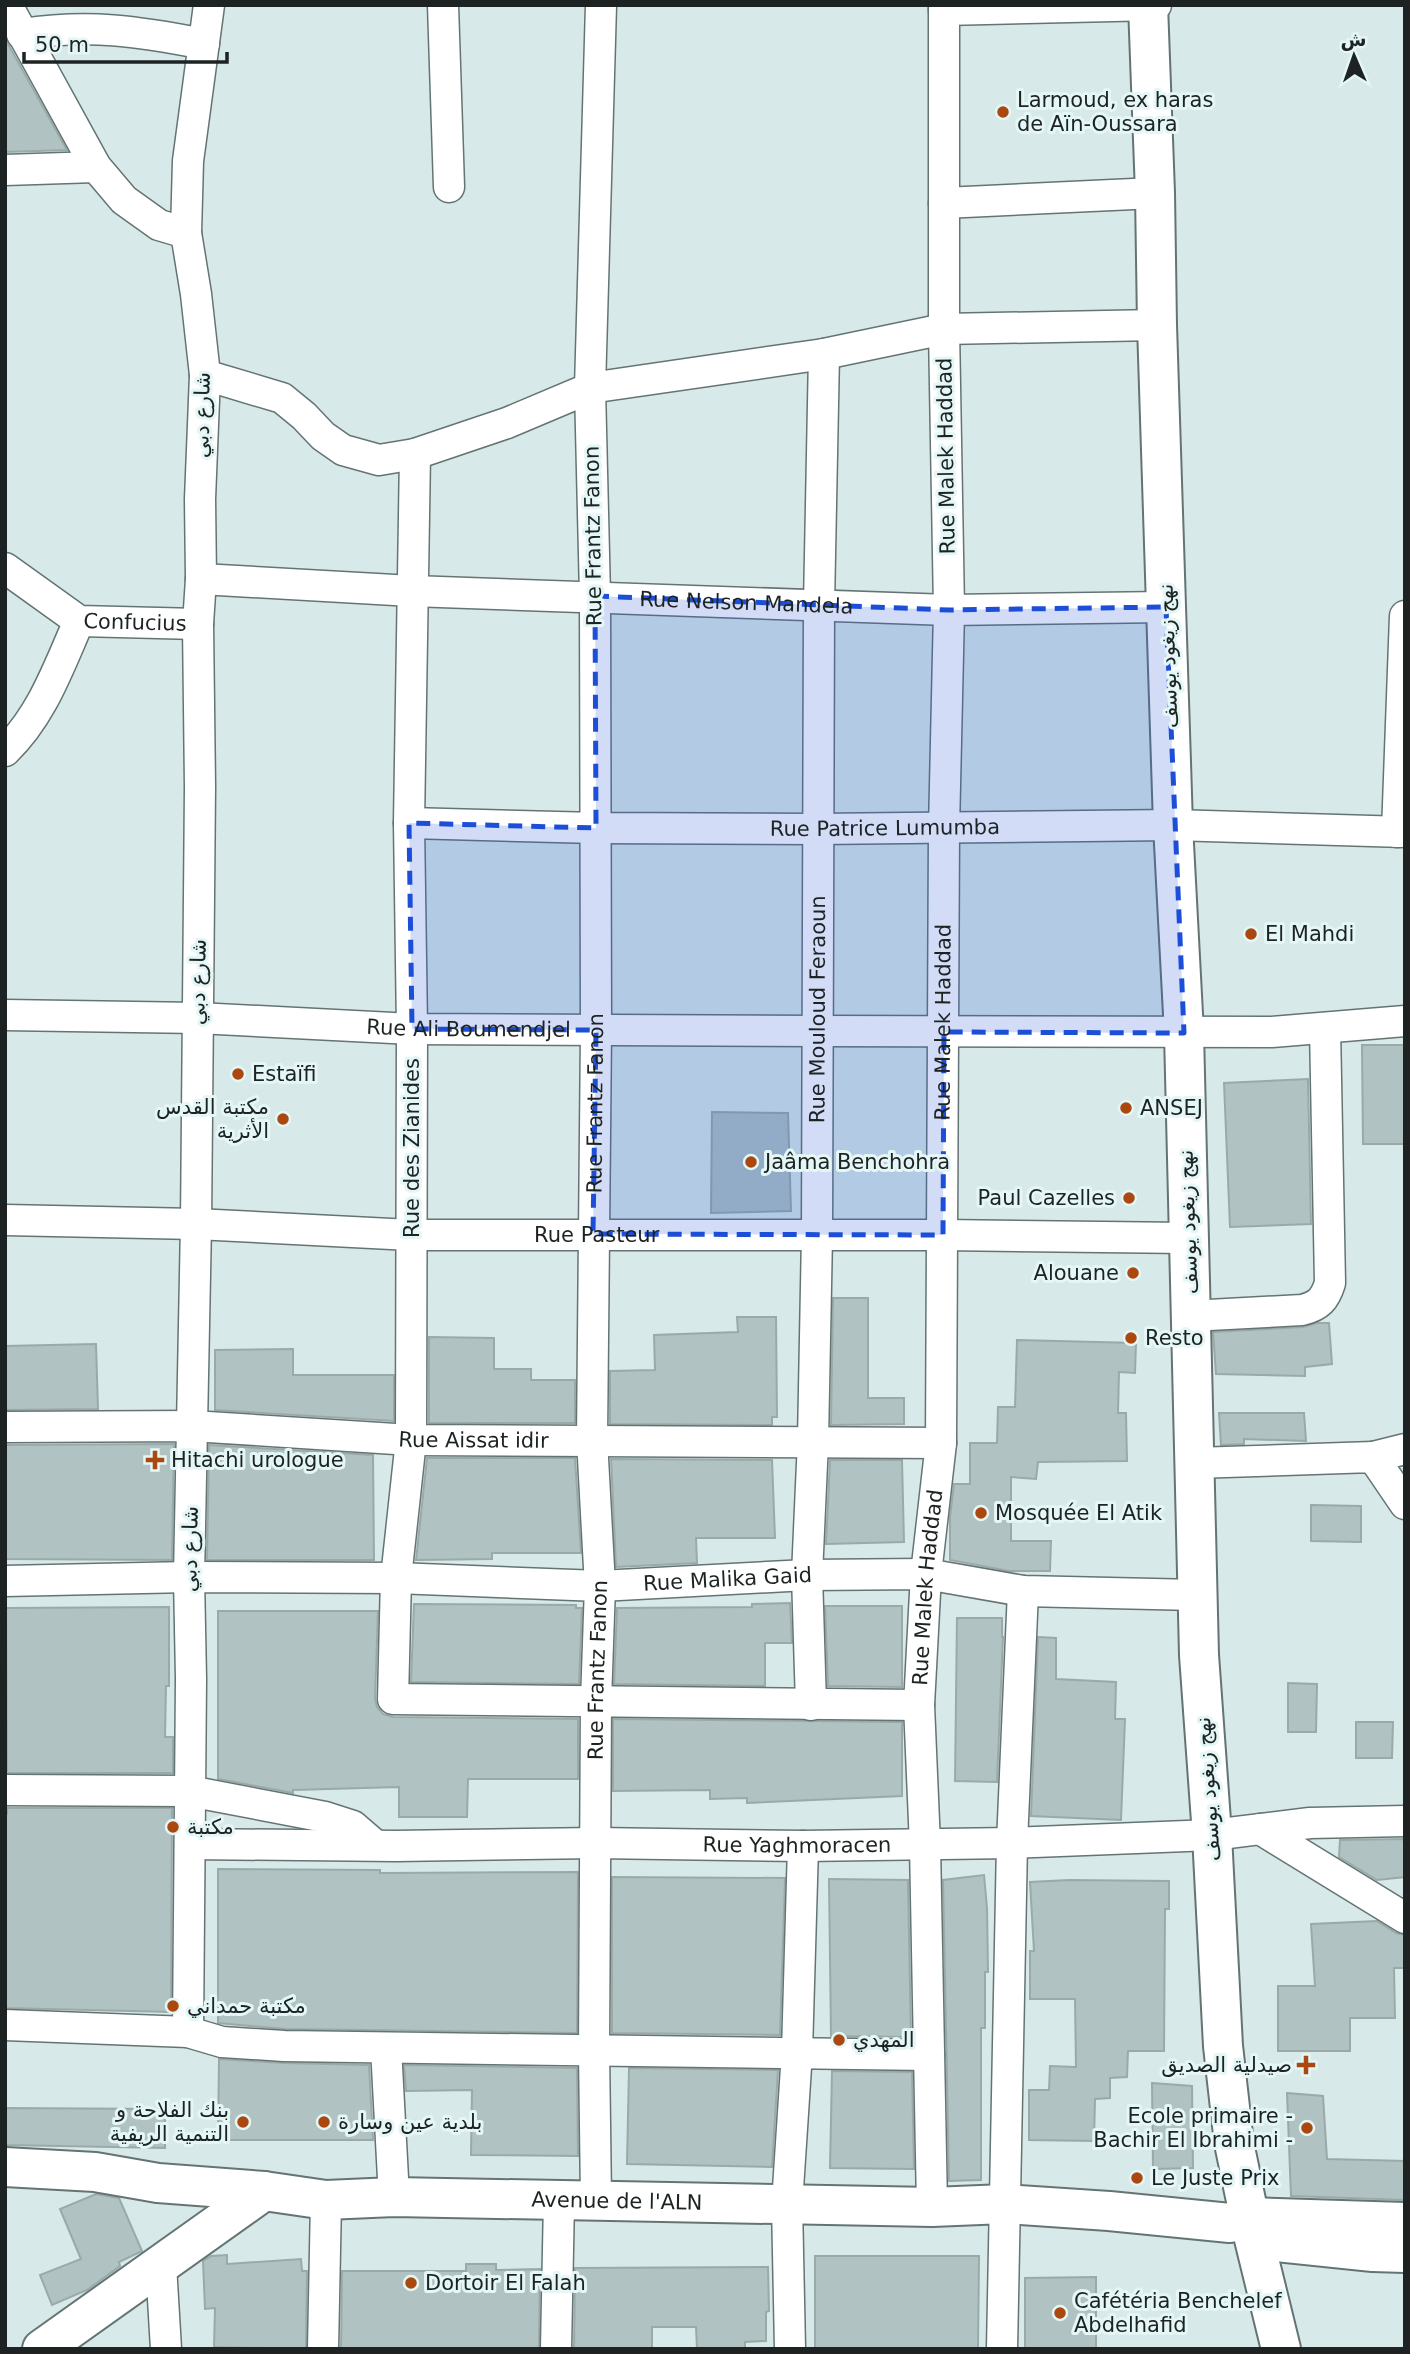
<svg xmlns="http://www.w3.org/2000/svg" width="1410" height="2354" font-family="'DejaVu Sans',Cairo,sans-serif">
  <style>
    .building { fill: #b0c2c2; stroke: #99aaa9; stroke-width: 2 }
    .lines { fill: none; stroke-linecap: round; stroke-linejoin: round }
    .street-casing { stroke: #647474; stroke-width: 33 }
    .secondary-casing { stroke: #647474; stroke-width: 42 }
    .primary-casing { stroke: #647474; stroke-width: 42 }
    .street { stroke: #fff; stroke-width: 30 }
    .secondary { stroke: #fff; stroke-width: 38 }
    .primary { stroke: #fff; stroke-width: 38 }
    .marked { fill: #1d4ed8; fill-opacity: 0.2; stroke: #1d4ed8; stroke-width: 5; stroke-dasharray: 14 9; stroke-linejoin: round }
    .poi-dot { fill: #ab4810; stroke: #e4f6f6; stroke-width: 2.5 }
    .labels { text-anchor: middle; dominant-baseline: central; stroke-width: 6; stroke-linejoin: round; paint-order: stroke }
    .poi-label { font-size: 21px; fill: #1d2323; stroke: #e4f6f6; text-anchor: start }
    .street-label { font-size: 21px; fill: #1d2323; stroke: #e4f6f6 }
  </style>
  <rect width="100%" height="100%" fill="#d7e9e8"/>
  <g class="building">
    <polygon points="5,38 8,44 67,150 5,152"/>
    <polygon points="1362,1045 1405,1045 1405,1144 1363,1144"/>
    <polygon points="1308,1079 1311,1224 1230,1227 1224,1083"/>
    <polygon points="712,1112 788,1113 791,1211 711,1213"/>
    <polygon points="833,1298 868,1298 868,1398 904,1398 904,1424 831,1425"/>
    <polygon points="737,1317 776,1317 777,1417 772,1417 772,1425 610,1424 610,1371 655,1370 654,1335 738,1332"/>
    <polygon points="1317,1323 1329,1323 1332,1364 1305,1367 1305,1376 1216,1374 1213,1332 1303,1327"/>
    <polygon points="429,1337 494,1338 494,1369 531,1369 531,1380 575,1380 575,1423 429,1423"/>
    <polygon points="1017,1340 1136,1343 1135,1373 1119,1372 1118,1413 1126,1413 1127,1461 1038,1462 1036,1479 1011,1477 1011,1541 1051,1541 1050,1571 1009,1571 950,1560 950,1517 954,1484 970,1484 970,1443 997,1443 998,1407 1015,1407"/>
    <polygon points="96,1344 98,1409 5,1410 5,1346"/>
    <polygon points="293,1349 293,1375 394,1375 394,1421 215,1410 215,1350"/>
    <polygon points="1219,1413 1304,1413 1306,1441 1244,1439 1244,1444 1221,1445"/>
    <polygon points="174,1444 172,1560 5,1559 5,1445"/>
    <polygon points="209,1445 373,1455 374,1560 207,1560"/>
    <polygon points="427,1458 575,1458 581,1553 492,1553 492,1559 416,1560"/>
    <polygon points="611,1459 772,1460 775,1538 696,1538 697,1563 616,1567"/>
    <polygon points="830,1460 902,1460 904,1542 826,1544"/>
    <polygon points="1311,1505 1361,1506 1361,1542 1311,1541"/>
    <polygon points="790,1603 792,1643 765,1643 765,1686 614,1684 617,1608 752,1607 752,1604"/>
    <polygon points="414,1604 576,1605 576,1608 582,1608 579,1684 411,1682"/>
    <polygon points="825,1606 902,1606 902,1687 828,1686"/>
    <polygon points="169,1607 169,1686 166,1686 165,1737 173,1737 173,1773 7,1773 6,1608"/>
    <polygon points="218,1611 378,1611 375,1699 377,1707 383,1714 393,1717 578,1719 578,1779 468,1779 467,1817 399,1817 399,1787 293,1790 293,1793 218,1779"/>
    <polygon points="957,1618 1002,1618 1002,1637 1003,1637 997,1782 955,1781"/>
    <polygon points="1038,1637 1056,1638 1056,1679 1116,1682 1115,1719 1125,1719 1121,1820 1031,1816"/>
    <polygon points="1288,1683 1317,1684 1316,1732 1288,1732"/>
    <polygon points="613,1719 902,1722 902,1796 747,1803 747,1798 710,1799 710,1790 613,1791"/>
    <polygon points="1356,1722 1393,1722 1392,1758 1356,1758"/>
    <polygon points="7,1808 172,1808 171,2012 5,2008 5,1814 7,1814"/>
    <polygon points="1405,1839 1405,1877 1377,1880 1339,1857 1340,1840"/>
    <polygon points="218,1869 380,1870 380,1873 578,1872 577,2033 285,2029 218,2023"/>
    <polygon points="984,1875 987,1908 988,1972 985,1972 985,2028 981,2028 981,2180 949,2181 943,1880"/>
    <polygon points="612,1877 785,1878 780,2035 612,2033"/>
    <polygon points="829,1879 908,1880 911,2037 831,2036"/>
    <polygon points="1069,1880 1169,1881 1169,1909 1165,1909 1164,2051 1128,2051 1127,2077 1110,2078 1110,2098 1095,2099 1094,2141 1029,2140 1029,2090 1049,2090 1050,2066 1076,2067 1075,1999 1030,1999 1030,1951 1034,1951 1030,1882"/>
    <polygon points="1377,1921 1396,1933 1405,1935 1405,1968 1394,1968 1395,2018 1350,2018 1350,2051 1278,2051 1278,1986 1315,1986 1311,1924"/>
    <polygon points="219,2059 284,2063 369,2065 373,2140 218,2140"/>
    <polygon points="404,2065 577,2068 578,2156 471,2155 472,2090 406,2091"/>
    <polygon points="629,2068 778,2070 772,2167 627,2164"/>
    <polygon points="832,2071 912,2072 914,2169 830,2168"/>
    <polygon points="1152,2083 1192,2086 1193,2168 1153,2169"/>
    <polygon points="1287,2093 1323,2096 1327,2159 1405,2161 1405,2200 1291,2196"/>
    <polygon points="5,2108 165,2109 165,2148 5,2145"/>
    <polygon points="96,2194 119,2198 142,2251 119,2262 120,2266 87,2290 52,2305 40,2275 81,2259 60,2209"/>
    <polygon points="227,2255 227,2264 301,2259 302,2271 307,2271 306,2349 214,2347 215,2308 205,2309 203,2261 211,2256"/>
    <polygon points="815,2256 979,2256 978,2349 815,2349"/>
    <polygon points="466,2264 496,2264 496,2270 540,2269 539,2348 341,2349 342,2271 466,2271"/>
    <polygon points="768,2267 769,2311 766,2312 766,2341 745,2342 745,2349 697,2349 696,2327 652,2327 652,2349 574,2349 575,2268"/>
    <polygon points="1096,2277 1096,2349 1025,2349 1025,2278"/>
  </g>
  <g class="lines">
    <g class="street-casing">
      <g id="street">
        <polyline points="7,5 96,167 124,200 159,225 186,233 196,294 205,375 200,499 201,579 198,624 200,787 196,1224 189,1577 191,1679 188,2032"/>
        <polyline points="443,5 449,187"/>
        <polyline points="944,10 1156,5"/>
        <path d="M22 34C90 24 137 31 204 44"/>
        <polyline points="5,170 96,167"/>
        <polyline points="944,203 1155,193"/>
        <polyline points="186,233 188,161 209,5"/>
        <polyline points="205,375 282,398 304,416 323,436 343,450 379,460 415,454 507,423 590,388 824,354 944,329 1157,325"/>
        <polyline points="415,454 409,823 412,1029 411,1440 396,1578 393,1699 919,1705"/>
        <path id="s1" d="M5 568 79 621 198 624"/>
        <path id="s2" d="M201 579 412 591 949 610 1166 607"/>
        <path d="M5 751C42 716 59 666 79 621"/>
        <path id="s3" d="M409 823 596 828 818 829 1173 825 1405 832"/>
        <polyline points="1397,832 1405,616"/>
        <path id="s4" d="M5 1015 198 1018 412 1029 818 1031 1272 1032 1405 1021"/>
        <path id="s5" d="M5 1220 196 1224 411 1235H943L1187 1238"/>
        <path d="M1190 1316 1302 1310C1319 1306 1325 1299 1330 1283L1325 1028"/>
        <path id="s6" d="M5 1427 192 1426 411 1440 941 1443"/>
        <polyline points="1373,1457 1405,1449"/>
        <polyline points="1195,1463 1373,1457 1405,1504"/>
        <path id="s7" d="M5 1581 189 1577 396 1578 600 1586 807 1575 926 1574 1023 1591 1196 1595"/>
        <path id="s8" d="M811 1705 807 1575 813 1441 817 1235 819 605 824 354"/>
        <polyline points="5,1790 189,1791 325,1817 353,1826 375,1845"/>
        <polyline points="1260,1829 1405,1918"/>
        <path id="s9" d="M190 1844 396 1846 596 1843 803 1846 1012 1843 1212 1835 1310 1823 1405 1821"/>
        <polyline points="5,2025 188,2032 222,2042 284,2046 929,2055"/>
        <polyline points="386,2048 394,2197"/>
        <path id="s10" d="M596 2200 594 2051 596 1701 600 1586 592 1440 596 1030 595 596 590 388 601 5"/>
        <path id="s11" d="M932 2207 925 1845 919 1705 926 1574 941 1443 944 829 949 610 944 329V5"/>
        <polyline points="161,2265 166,2349"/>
        <polyline points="323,2349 326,2200"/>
        <polyline points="556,2349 559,2200"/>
        <polyline points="790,2349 787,2204 797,2052 803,1846"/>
        <polyline points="1002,2349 1012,1843 1023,1591"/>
      </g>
    </g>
    <g class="secondary-casing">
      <polyline id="secondary" points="42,2349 264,2191"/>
    </g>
    <g class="primary-casing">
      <g id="primary">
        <polyline points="1148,5 1155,193 1157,325 1173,825 1184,1033 1199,1655 1212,1835 1223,2046 1234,2143 1254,2239 1281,2349"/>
        <path id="s12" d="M5 2167 95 2172 158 2183 264 2191 326 2200 394 2197 932 2207 1005 2204 1109 2211 1230 2223 1250 2217 1405 2222"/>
        <polyline points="1266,2241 1373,2252 1405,2253"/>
      </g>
    </g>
    <use href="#street" class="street"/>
    <use href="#secondary" class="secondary"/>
    <use href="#primary" class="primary"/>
  </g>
  <path class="marked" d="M595 596 949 610 1166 607 1184 1033 944 1032 943 1235 593 1234 596 1030 412 1029 409 823 596 828Z"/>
  <g class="poi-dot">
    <circle cx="1003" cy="112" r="7"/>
    <circle cx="1251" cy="934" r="7"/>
    <circle cx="238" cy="1074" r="7"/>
    <circle cx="1126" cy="1108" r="7"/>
    <circle cx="283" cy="1119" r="7"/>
    <circle cx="751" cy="1162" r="7"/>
    <circle cx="1129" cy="1198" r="7"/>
    <circle cx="1133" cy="1273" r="7"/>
    <circle cx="1131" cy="1338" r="7"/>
    <path d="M151.5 1449.5h7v7h7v7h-7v7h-7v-7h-7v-7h7z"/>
    <circle cx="981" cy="1513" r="7"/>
    <circle cx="173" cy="1827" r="7"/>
    <circle cx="173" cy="2006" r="7"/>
    <circle cx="839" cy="2040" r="7"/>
    <path d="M1302.5 2054.5h7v7h7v7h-7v7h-7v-7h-7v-7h7z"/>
    <circle cx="243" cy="2122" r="7"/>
    <circle cx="324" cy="2122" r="7"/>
    <circle cx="1307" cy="2128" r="7"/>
    <circle cx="1137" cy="2178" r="7"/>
    <circle cx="411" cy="2283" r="7"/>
    <circle cx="1060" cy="2313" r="7"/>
  </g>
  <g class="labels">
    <g class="poi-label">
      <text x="1017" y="100">Larmoud, ex haras<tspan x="1017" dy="24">de Aïn-Oussara</tspan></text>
      <text x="1265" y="934">El Mahdi</text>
      <text x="252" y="1074">Estaïfi</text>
      <text x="269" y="1107" text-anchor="end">مكتبة القدس<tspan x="269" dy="24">الأثرية</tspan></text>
      <text x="1140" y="1108">ANSEJ</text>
      <text x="765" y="1162">Jaâma Benchohra</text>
      <text x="1115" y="1198" text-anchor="end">Paul Cazelles</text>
      <text x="1119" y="1273" text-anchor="end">Alouane</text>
      <text x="1145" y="1338">Resto</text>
      <text x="171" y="1460">Hitachi urologue</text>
      <text x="995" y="1513">Mosquée El Atik</text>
      <text x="187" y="1827">مكتبة</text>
      <text x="187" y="2006">مكتبة حمداني</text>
      <text x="853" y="2040">المهدي</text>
      <text x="1292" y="2065" text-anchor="end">صيدلية الصديق</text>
      <text x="229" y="2110" text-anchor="end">بنك الفلاحة و<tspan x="229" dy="24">التنمية الريفية</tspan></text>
      <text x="1293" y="2116" text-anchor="end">Ecole primaire -<tspan x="1293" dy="24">Bachir El Ibrahimi -</tspan></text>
      <text x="338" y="2122">بلدية عين وسارة</text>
      <text x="1151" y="2178">Le Juste Prix</text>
      <text x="425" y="2283">Dortoir El Falah</text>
      <text x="1074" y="2301">Cafétéria Benchelef<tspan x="1074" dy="24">Abdelhafid</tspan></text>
    </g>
    <g class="street-label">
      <text transform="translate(202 415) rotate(-89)">شارع دبي</text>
      <text transform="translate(946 456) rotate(-91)">Rue Malek Haddad</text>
      <text transform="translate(593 536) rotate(-91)">Rue Frantz Fanon</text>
      <text stroke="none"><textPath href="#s2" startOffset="546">Rue Nelson Mandela</textPath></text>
      <text stroke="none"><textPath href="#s1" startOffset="147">Confucius</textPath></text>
      <text transform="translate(1168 656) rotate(-92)">نهج زيغود يوسف</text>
      <text stroke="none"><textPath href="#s3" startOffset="476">Rue Patrice Lumumba</textPath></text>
      <text transform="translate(198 982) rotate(-89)">شارع دبي</text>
      <text stroke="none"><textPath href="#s8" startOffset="696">Rue Mouloud Feraoun</textPath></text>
      <text stroke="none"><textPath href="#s11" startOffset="1186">Rue Malek Haddad</textPath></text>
      <text stroke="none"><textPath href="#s4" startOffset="464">Rue Ali Boumendjel</textPath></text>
      <text stroke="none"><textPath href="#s10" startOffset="1097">Rue Frantz Fanon</textPath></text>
      <text transform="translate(412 1148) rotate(-90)">Rue des Zianides</text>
      <text transform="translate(1188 1222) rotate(-92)">نهج زيغود يوسف</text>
      <text stroke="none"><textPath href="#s5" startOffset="592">Rue Pasteur</textPath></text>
      <text stroke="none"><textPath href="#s6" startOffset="469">Rue Aissat idir</textPath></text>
      <text transform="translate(190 1549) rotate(-89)">شارع دبي</text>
      <text stroke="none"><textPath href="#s7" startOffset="723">Rue Malika Gaid</textPath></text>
      <text stroke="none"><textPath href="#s11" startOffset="620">Rue Malek Haddad</textPath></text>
      <text stroke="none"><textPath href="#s10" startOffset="530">Rue Frantz Fanon</textPath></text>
      <text transform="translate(1208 1789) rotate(-94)">نهج زيغود يوسف</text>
      <text stroke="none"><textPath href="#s9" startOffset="607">Rue Yaghmoracen</textPath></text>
      <text stroke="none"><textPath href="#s12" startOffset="614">Avenue de l'ALN</textPath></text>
    </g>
  </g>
  <rect width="1410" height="2354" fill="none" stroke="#1d2323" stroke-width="14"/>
  <g transform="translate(1354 56) rotate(358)" stroke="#e4f6f6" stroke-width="5" paint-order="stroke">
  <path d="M0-5L12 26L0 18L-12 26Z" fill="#1d2323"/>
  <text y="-10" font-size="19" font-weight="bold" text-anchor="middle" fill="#1d2323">ش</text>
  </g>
  <path d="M24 52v10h203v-10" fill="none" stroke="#1d2323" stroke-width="3.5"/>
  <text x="35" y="52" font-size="21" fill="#1d2323" stroke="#e4f6f6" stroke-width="5" paint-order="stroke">50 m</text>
</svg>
